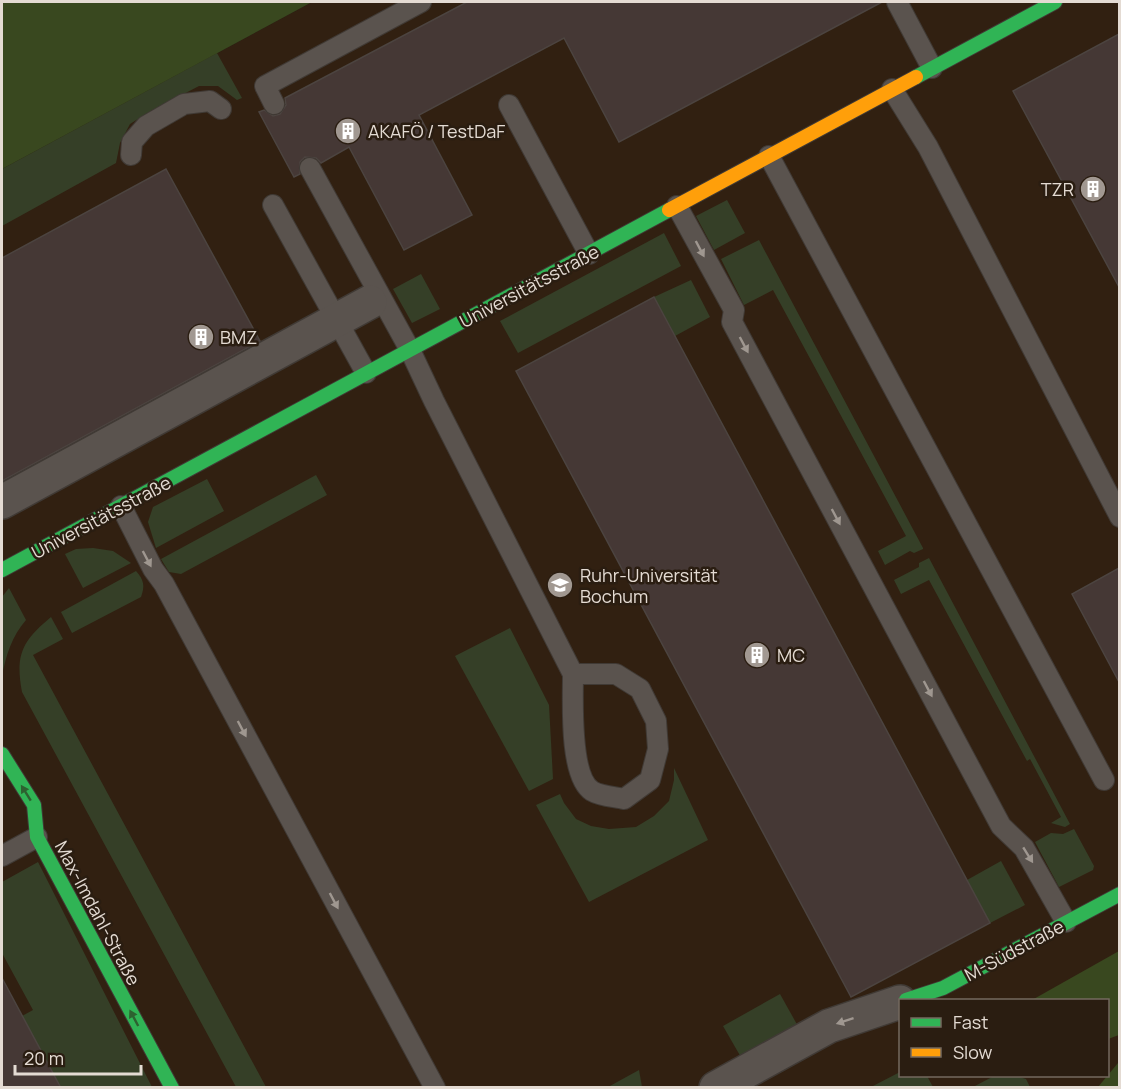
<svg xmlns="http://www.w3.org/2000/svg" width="1121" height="1089" font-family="Manrope,sans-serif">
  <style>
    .built { fill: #312011; fill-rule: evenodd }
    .green { fill: #353f27 }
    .forest { fill: #39481f }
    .building { fill: #453835; stroke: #4c4440; stroke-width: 1.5 }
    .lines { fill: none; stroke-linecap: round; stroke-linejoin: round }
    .lane-casing { stroke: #403a35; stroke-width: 22 }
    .street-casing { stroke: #403a35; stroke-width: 36 }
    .fast-casing { stroke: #403a35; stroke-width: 16 }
    .slow-casing { stroke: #403a35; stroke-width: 16 }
    .lane { stroke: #5a534e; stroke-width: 20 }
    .street { stroke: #5a534e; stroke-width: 33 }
    .fast { stroke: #30b455; stroke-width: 14 }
    .slow { stroke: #ff9f0a; stroke-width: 14 }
    .oneway { fill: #9f9790 }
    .oneway2 { fill: #2d6130 }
    .labels { text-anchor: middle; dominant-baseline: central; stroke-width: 5; stroke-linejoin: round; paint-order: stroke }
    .poi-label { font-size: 18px; fill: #e4dbd3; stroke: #2a1d11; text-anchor: start }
    .street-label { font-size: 18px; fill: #e4dbd3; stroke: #2a1d11 }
  </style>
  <rect width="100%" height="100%" fill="#241d17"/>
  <path class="built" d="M312 2H1119V1087L2 1088V169ZM900 1000H1108V1076H900Z"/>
  <g class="green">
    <polygon points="217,53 242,98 237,100 218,86 199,86 149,112 130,124 120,143 116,163 2,226 2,169"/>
    <polygon points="727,200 745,233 714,250 696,216"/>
    <polygon points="664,233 681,266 518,353 500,321"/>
    <polygon points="759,240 923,548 923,549 914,553 910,551 885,565 878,551 906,536 773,290 744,305 721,259"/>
    <polygon points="421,274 440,309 412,323 393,289"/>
    <polygon points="691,280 710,317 675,336 654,297"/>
    <polygon points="316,475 327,495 181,574 169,572 161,559"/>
    <polygon points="207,479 224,511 156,548 148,522 153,507"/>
    <polygon points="93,548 113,551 131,563 83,588 65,554 76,549"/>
    <polygon points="929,558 1070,824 1065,827 1051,823 1061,817 1030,759 1027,761 929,580 901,594 894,580 919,567 919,563"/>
    <path d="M136 571C144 580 145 586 141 597L72 633 61 612Z"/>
    <path d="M9 588 26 620C12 636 6 655 2 676V597Z"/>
    <path d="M51 617 63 639 33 655 266 1087H236L22 692C15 655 22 641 51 617Z"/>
    <polygon points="510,628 549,705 553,779 529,791 455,656"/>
    <polygon points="674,768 708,840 589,902 536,805 560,794 564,803 576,819 591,826 609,829 636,827 654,816 669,801 674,780"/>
    <polygon points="1074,829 1094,866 1093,870 1059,887 1035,842 1051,833 1063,834"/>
    <polygon points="1001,861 1025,905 990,923 967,880"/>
    <polygon points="38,862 152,1087 61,1087 48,1063 2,1087 2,1027 33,1010 2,953 2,882"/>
    <polygon points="780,994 799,1028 742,1059 723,1026"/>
    <polygon points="639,1070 642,1087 608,1087"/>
    <polygon points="900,1072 900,1076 927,1076 933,1087 871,1087"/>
    <polygon points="994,1076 1016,1076 1026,1079 1030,1087 973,1087"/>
  </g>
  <g class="forest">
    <polygon points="2,2 312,2 2,169"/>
    <polygon points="1119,951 1119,1035 1108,1039 1108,1000 1032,1000"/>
    <polygon points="1118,1063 1119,1087 1098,1087"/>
  </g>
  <g class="building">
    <polygon points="467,2 882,2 619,142 564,38 419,115 472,215 404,250 349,147 321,163 316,158 305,157 300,162 300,174 294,177 259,112 264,110 273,116 280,114 286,105 285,98"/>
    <polygon points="1119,34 1119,287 1013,91"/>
    <polygon points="166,169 260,341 2,481 2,258"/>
    <polygon points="654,297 990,923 851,997 516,371"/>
    <polygon points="1119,568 1119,682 1072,594"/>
    <polygon points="2,978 61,1088 2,1088"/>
  </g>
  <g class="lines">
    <g class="lane-casing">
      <g id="lane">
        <polyline points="897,2 932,68"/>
        <polyline points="892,89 928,147 1120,517"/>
        <polyline points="274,104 265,86 421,2"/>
        <polyline points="509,105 589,254"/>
        <polyline points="131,155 132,142 146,126 184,104 210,101 221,109"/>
        <polyline points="769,156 1104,780"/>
        <path d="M310 168 410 350 434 401 573 674C573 700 569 776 592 791 600 796 615 797 624 799L650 780 658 749 656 721 640 689 616 674H573"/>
        <polyline points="273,205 366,373"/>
        <polyline points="677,206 734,310 732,322 1001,826 1024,848 1066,922"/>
        <polyline points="121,506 153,569 164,584 435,1088"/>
        <polyline points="2,856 37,837"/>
      </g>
    </g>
    <g class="street-casing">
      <g id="street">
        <polyline points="2,502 370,302"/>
        <polyline points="716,1088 829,1026 900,1002"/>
      </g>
    </g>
    <g class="fast-casing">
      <g id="fast">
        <polyline points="916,77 1055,2"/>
        <polyline points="2,570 669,210"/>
        <polyline points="2,754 34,805 37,837 172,1088"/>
        <polyline points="906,1000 943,988 1120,894"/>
      </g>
    </g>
    <g class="slow-casing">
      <polyline id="slow" points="669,210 916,77"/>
    </g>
    <use href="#lane" class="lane"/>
    <use href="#street" class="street"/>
    <use href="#fast" class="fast"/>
    <use href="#slow" class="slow"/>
  </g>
  <defs><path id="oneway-solid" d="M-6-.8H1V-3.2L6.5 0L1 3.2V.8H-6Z" transform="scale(1.5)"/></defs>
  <g class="oneway">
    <use href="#oneway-solid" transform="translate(700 249) rotate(62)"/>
    <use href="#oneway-solid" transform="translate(744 345) rotate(62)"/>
    <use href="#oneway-solid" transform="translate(836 517) rotate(62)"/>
    <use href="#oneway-solid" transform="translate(147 559) rotate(62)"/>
    <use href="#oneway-solid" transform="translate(928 689) rotate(62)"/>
    <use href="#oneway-solid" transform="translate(242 729) rotate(62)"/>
    <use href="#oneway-solid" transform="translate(1028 855) rotate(58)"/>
    <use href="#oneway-solid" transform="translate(334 901) rotate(62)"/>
    <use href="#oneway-solid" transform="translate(845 1021) rotate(162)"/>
  </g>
  <g class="oneway2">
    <use href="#oneway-solid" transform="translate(26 793) rotate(-122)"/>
    <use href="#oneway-solid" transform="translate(134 1018) rotate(-118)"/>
  </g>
  <defs>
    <g id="building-disc" transform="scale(1.35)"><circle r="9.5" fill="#a19891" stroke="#2a1d11"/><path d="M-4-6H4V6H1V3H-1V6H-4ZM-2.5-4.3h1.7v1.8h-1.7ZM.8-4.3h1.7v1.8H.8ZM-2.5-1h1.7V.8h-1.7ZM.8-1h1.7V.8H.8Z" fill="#fff"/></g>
    <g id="university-disc" transform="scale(1.35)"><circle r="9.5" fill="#a19891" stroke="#2a1d11"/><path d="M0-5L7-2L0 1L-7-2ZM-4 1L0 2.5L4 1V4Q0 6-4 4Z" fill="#fff"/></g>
  </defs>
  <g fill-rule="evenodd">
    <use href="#building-disc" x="348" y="131"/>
    <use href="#building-disc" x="1093" y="189"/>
    <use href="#building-disc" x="201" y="337"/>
    <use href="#university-disc" x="560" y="585"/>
    <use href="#building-disc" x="757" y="655"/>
  </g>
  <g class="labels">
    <g class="poi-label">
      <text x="368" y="131">AKAFÖ / TestDaF</text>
      <text x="1074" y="189" text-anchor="end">TZR</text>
      <text x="220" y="337">BMZ</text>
      <text x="580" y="575">Ruhr-Universität<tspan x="580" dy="21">Bochum</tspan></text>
      <text x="777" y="655">MC</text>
    </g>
    <g class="street-label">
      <text transform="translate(529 286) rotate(-28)">Universitätsstraße</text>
      <text transform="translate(101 517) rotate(-28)">Universitätsstraße</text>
      <text transform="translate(98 913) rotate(62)">Max-Imdahl-Straße</text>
      <text transform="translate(1014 950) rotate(-28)">M-Südstraße</text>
    </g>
  </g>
  <rect width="1121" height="1089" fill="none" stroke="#e4dbd3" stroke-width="6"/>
  <rect x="899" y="999" width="210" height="78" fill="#2a1d11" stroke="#74695f" stroke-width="1.5"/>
  <rect x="911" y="1018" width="30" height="9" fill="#30b455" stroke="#74695f" stroke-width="1.5"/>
  <text x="953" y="1029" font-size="18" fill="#e4dbd3">Fast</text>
  <rect x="911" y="1048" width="30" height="9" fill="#ff9f0a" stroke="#74695f" stroke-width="1.5"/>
  <text x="953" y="1059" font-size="18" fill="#e4dbd3">Slow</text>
  <path d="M15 1065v9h126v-9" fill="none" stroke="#e4dbd3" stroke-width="3"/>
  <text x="24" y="1065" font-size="18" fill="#e4dbd3" stroke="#2a1d11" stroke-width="4.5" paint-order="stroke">20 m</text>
</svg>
